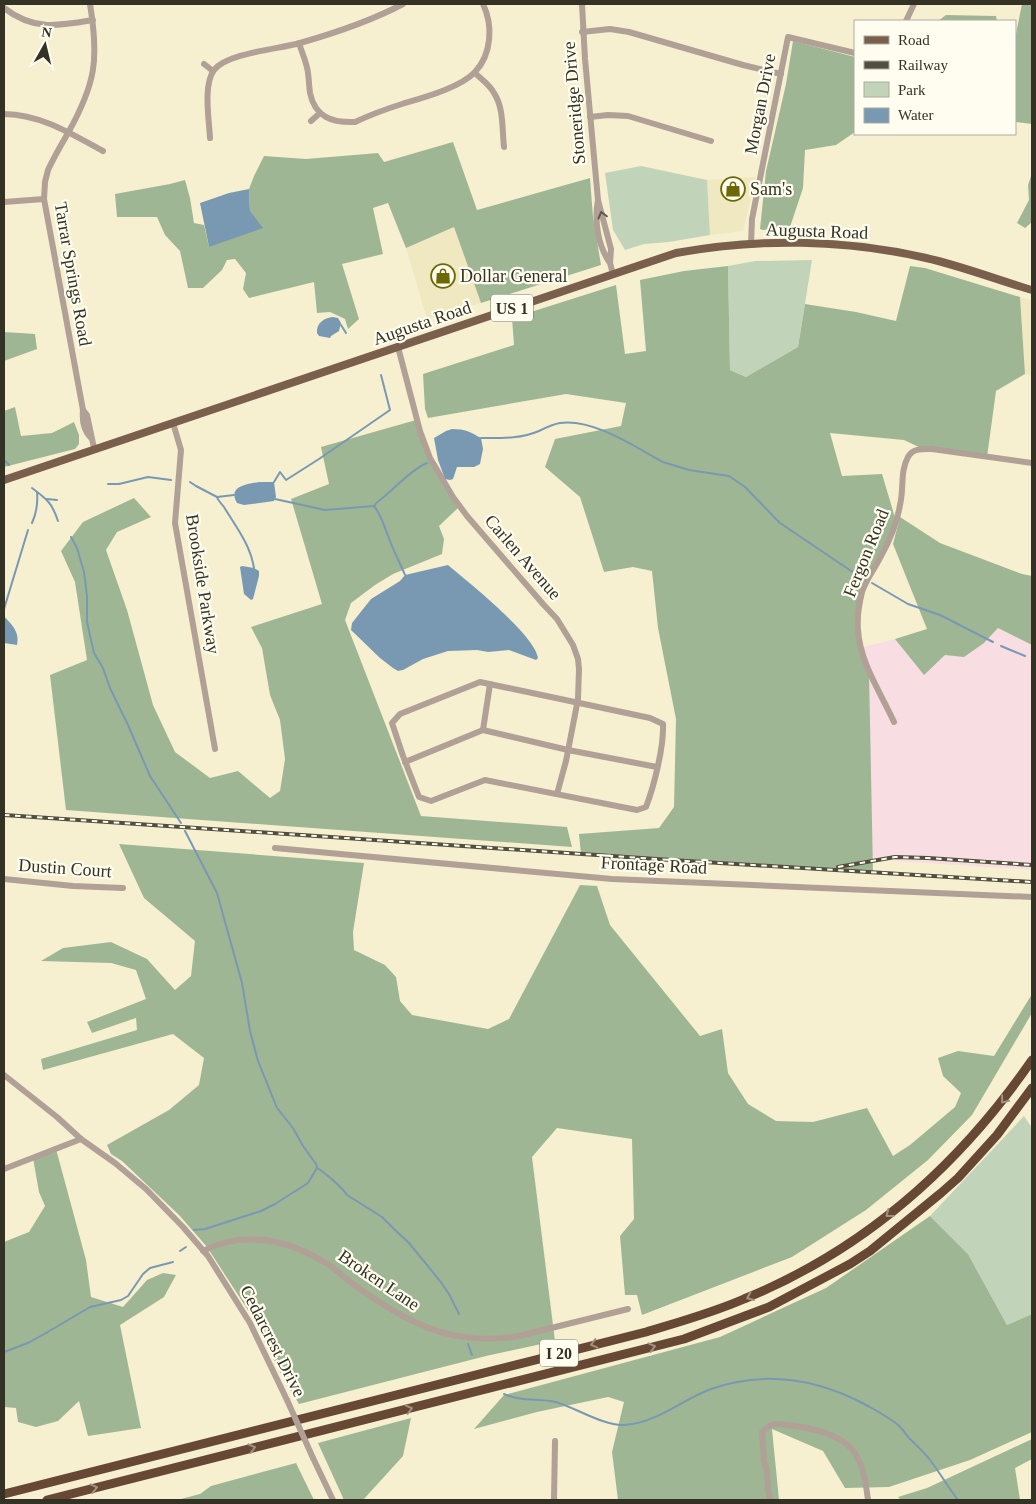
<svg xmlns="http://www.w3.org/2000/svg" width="1036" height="1504" font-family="'Times New Roman',serif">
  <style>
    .built { fill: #f0e8c0 }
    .industrial { fill: #f8dde2 }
    .green { fill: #c1d4b9 }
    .forest { fill: #9fb695 }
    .water { fill: #7999b3 }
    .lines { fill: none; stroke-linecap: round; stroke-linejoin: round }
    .stream { stroke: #7999b3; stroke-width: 2 }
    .minor { stroke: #b0a096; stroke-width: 6 }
    .major { stroke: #7a5f4d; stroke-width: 8 }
    .highway { stroke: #674834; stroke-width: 9 }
    .rail-casing { stroke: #524e3f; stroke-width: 4 }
    .rail { stroke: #fffdf0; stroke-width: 2; stroke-dasharray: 5.5; stroke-linecap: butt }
    .minor-bridge { stroke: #b0a096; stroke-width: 6 }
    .oneway { stroke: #5f584d }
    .oneway2 { stroke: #a4907f }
    .labels { text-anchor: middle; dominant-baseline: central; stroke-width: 4.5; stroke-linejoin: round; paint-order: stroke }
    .shield { fill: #fffdf0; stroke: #716e62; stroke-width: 1 }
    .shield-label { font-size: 16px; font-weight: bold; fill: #343125 }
    .street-label { font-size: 18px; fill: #343125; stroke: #fffdf0 }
    .poi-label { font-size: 18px; fill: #343125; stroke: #fffdf0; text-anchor: start }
  </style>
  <rect width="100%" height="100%" fill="#f6f0d0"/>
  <g class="built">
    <polygon points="756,177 743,231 710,235 707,180"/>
    <polygon points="454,227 481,303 427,319 406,248"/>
    <polygon points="1020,297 1032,300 1032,376 1025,374"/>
  </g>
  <polygon class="industrial" points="998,628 1032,645 1032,870 865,859 859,648 895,639 924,674 946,655 984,643"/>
  <g class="green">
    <polygon points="641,166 707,180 710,235 669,242 644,244 625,250 613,230 605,173"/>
    <polygon points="812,260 798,347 746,377 730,370 728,266 755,261"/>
    <polygon points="1024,1116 1032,1128 1032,1314 1007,1325 968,1254 930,1216"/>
  </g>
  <g class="forest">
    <polygon points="1022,4 1032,4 1032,124 1015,122 1015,39"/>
    <polygon points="946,15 996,16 997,21 938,21"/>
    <polygon points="793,41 855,57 855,132 836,145 805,150 803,188 790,227 763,230 760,229 766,171 786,84"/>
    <polygon points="453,142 477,210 590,178 593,217 601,265 481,303 454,227 406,248 388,203 373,208 383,254 342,264 359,319 348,329 345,319 330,312 317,313 314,282 249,298 243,289 246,273 235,259 227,260 222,270 203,288 188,288 180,251 165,235 157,217 117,217 115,194 170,184 185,180 190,198 194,223 204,225 209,247 250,211 249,189 254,176 264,156 306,159 378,153 384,162"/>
    <polygon points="1032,173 1032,222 1025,228 1017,223 1029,200 1028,185"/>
    <polygon points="728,266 730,370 746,377 798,347 805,304 856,312 896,321 910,266 925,268 1020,297 1025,374 996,391 987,457 921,448 904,440 830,433 842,476 882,474 896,521 866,583 858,627 869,672 873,873 581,854 579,834 659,828 674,807 676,719 658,628 652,571 633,567 604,572 580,497 545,467 555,439 621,426 626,403 566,394 428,418 425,409 423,374 514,345 512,318 616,285 625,354 646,351 640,280 684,271"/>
    <polygon points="4,332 35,334 37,349 4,361"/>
    <polygon points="15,407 21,436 52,433 74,422 79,435 79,444 75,449 4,467 4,411"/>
    <polygon points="416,420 430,458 459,507 439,526 444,539 442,554 393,574 375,585 351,603 345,620 421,816 567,827 572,847 66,810 50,675 87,660 75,582 61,551 83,522 134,498 151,517 117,532 106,550 127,610 153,705 175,752 210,778 238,771 270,798 280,791 285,759 280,720 270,695 262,648 251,627 322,604 291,499 329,484 321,447"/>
    <polygon points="900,517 940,543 1022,574 1032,576 1032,645 998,628 984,643 964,657 945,655 924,675 895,639 927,629 893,544"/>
    <polygon points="119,844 364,863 353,932 354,950 385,965 396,977 400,1001 412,1015 488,1029 509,1019 580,885 597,886 610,925 700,1036 722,1029 728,1073 748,1104 776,1121 813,1122 867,1108 893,1156 910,1145 955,1107 961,1093 943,1076 938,1058 958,1051 994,1056 1032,994 1032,1013 972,1115 928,1160 866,1210 792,1257 642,1315 637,1295 625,1295 620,1236 634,1219 632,1139 557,1128 532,1157 555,1341 486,1356 299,1404 283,1378 255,1321 207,1247 179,1215 122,1161 111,1154 107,1145 169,1110 199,1085 204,1058 173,1034 43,1070 41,1059 137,1030 136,1018 92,1033 87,1022 146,999 136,970 111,963 41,961 63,948 111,942 147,959 175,990 191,976 195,941 144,898"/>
    <polygon points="56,1149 86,1260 91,1297 123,1307 147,1280 163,1273 176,1275 164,1297 120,1325 141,1428 88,1436 79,1401 58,1421 36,1427 18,1422 16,1408 4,1407 4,1242 29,1232 45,1206 39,1192 33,1158"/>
    <polygon points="930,1216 968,1254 1007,1325 1032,1314 1032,1432 970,1460 889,1487 845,1488 823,1451 772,1429 779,1500 618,1500 612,1452 624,1402 608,1397 537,1412 474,1429 504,1395 720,1337 826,1288"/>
    <polygon points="411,1418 403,1456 363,1500 344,1500 318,1443"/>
    <polygon points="1032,1439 1032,1459 1015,1468 1020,1500 901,1500 898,1497 927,1488"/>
    <polygon points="296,1463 314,1500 177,1500 200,1494 211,1486"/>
  </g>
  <g class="water">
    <polygon points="249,189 250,211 263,228 209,247 200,203 229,193"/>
    <path d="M333 317 338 318 341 323 339 331 331 336 330 338 319 336 317 333C316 323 324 318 333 317Z"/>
    <path d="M452 429C466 429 470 432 481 438L483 449 480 464 474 467H457L453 479 450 480 445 479 438 460 434 438 446 431Z"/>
    <path d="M259 482H274L276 497 274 501 244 505 237 503C227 486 248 484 259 482Z"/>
    <path d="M448 565C467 581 535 635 538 658L536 660 509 650 488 652 477 650 448 651 423 659 403 670 398 671 393 668 380 658 351 630 352 623 371 599 400 581 405 575Z"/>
    <polygon points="242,566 254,568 259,571 259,576 253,599 251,600 244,594 240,567"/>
    <path d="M4 616C12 625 20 632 17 645L4 643Z"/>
  </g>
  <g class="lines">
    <g class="stream">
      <polyline points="341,325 346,333"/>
      <path d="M481 438C501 438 520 439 539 431 545 428 553 424 560 423 593 418 635 447 663 462L689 470 729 476 745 487 780 523 863 579"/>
      <polyline points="4,460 9,465"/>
      <path d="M190 482 196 486 217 497C218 501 221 503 224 507 236 527 250 544 254 568"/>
      <polyline points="274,482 280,472 286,480 319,459 390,410 381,375"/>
      <polyline points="108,484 119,484 148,477 171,480"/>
      <path d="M32 488C48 500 52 503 58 521"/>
      <polyline points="217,497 234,495"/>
      <polyline points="47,499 57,500"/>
      <path d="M275 499 325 510 374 506C377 501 382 499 386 495 399 484 411 470 427 463"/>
      <path d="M374 506C383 517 386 533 392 546 396 556 401 565 405 575"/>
      <path d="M32 523C37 512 38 503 37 492"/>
      <polyline points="71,537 77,548 84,572 87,596 87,622 94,653 103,668 110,688 128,725 150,776 181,823"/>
      <polyline points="872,583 908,604 940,615 993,642"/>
      <polyline points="4,609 28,530"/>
      <polyline points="1001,646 1025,656"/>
      <path d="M185 831 217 893 242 983 250 1031 258 1061 277 1108 293 1128 303 1146 316 1164 317 1168C324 1172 343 1188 347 1195L382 1217 393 1228 409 1243 440 1281 449 1294 459 1314"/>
      <polyline points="194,1230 205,1229 261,1211 275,1204 308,1183 317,1168"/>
      <polyline points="180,1251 186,1247"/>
      <polyline points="468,1344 472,1355"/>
      <polyline points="4,1352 28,1343 46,1333 90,1307 121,1300 128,1296 143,1274 150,1268 173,1262"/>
      <path d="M504 1394C521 1402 538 1398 556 1402 576 1408 604 1426 624 1425 657 1423 681 1400 711 1389 765 1370 818 1379 868 1406 877 1411 888 1417 897 1424 901 1427 905 1433 909 1438 916 1445 924 1452 930 1460 940 1473 948 1487 958 1500"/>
    </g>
    <g class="minor">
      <path d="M90 4C99 59 96 83 68 133 61 145 54 157 48 170L45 182 44 199 83 410C82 420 84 431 91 438"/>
      <polyline points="582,4 585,59 598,200"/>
      <path d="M4 8C34 31 58 26 93 20"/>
      <polyline points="906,21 914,4"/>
      <polyline points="582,32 610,29 629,32 743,65 781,74"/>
      <path d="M299 43C302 53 307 63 308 73 309 80 309 86 310 93 315 117 332 123 355 122 370 115 386 109 402 104 422 98 460 88 475 72 492 54 493 25 483 4"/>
      <polyline points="204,64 213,71"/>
      <path d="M475 73C481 79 490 85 494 93 504 108 502 130 504 147"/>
      <path d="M4 114C42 115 70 133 103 151"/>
      <polyline points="590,117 608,115 628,116 711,141"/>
      <polyline points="311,121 320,113"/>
      <path d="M210 138C209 119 203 85 214 70 227 53 279 49 300 43 335 33 371 21 403 4"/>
      <polyline points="4,202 44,199"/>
      <polyline points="751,244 752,219 788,37 855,53"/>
      <path d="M610 263C598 246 594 221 598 200L611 249 610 263 613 274"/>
      <polyline points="398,347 420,431 430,458 453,497 467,516 543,604 557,619 573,645 578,659 579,669 578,699 566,761 557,794"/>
      <polyline points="83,410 87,415 94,448"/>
      <polyline points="173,423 181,450 175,523 215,749"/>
      <path d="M480 682 650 718 663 724C664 747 654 786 646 807L637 810 485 780 431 801 419 797 403 756 392 723 400 714Z"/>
      <path d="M894 722C881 693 860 663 858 630 857 618 859 604 862 592 866 580 874 570 880 558 889 542 897 524 900 505 904 489 900 471 908 457 913 448 923 449 932 449L1032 463"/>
      <polyline points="483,730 490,684"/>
      <polyline points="405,762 483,730 568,750 657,767"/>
      <polyline points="275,848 612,879 1032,897"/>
      <polyline points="4,879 73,886 123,888"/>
      <polyline points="4,1075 57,1117 81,1139 115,1163 146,1189 183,1227 208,1256 250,1323 287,1400"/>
      <polyline points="4,1169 81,1139"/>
      <path d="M203 1251C245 1230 288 1240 326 1263 336 1269 344 1278 353 1284 373 1298 393 1312 415 1322 447 1338 484 1342 519 1336L628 1309"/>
      <polyline points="313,1458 333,1500"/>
      <polyline points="554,1500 555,1441"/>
      <path d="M770 1500 768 1489 767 1472 764 1461 762 1432C765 1430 768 1426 771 1425 776 1423 782 1424 787 1425 809 1427 844 1434 856 1455 864 1468 866 1485 868 1500"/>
    </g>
    <path class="major" d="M4 480 676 253C758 238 845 239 926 258 962 266 997 280 1032 290"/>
    <g class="highway">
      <path d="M4 1494 646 1332C679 1322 712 1313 744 1299 864 1250 958 1167 1032 1060"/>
      <polyline points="47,1500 684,1339 769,1307 850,1264 870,1251 941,1193 958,1178 997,1135 1032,1088"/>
    </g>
    <g class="rail-casing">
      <g id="rail">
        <polyline points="4,815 671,860 1032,882"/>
        <polyline points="838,867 895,857 928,858 1032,865"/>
      </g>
    </g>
    <use href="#rail" class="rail"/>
    <polyline class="minor-bridge" points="287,1400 313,1458"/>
  </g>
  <defs><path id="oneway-chevron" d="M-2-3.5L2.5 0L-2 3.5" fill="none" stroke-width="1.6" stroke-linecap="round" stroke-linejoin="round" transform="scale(1.25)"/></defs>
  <use class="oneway" href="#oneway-chevron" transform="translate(602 215) rotate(-105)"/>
  <g class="oneway2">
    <use href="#oneway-chevron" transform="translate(1004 1100) rotate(128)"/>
    <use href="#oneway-chevron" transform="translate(889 1214) rotate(143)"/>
    <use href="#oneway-chevron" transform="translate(750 1297) rotate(156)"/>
    <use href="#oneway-chevron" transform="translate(594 1344) rotate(166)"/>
    <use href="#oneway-chevron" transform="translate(652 1347) rotate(-14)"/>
    <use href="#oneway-chevron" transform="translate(409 1409) rotate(-14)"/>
    <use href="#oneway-chevron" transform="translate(252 1448) rotate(-14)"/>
    <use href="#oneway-chevron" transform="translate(94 1488) rotate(-14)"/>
  </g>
  <defs>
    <g id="shop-ring" transform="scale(1.25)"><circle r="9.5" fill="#fffdf0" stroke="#6c6904" stroke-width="1.5"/><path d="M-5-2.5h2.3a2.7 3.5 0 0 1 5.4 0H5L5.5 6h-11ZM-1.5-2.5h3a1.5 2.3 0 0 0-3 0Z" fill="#6c6904"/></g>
  </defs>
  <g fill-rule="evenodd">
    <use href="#shop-ring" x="733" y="189"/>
    <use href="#shop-ring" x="443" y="276"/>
  </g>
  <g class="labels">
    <g class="shield">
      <rect x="491" y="294.5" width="42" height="27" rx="4"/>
      <rect x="540" y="1339.5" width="38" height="27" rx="4"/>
    </g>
    <g class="shield-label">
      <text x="512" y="308">US 1</text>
      <text x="559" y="1353">I 20</text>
    </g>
    <g class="street-label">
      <text transform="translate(574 103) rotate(-95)">Stoneridge Drive</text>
      <text transform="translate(760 104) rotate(-79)">Morgan Drive</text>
      <text transform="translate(817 231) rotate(2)">Augusta Road</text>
      <text transform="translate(73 274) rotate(80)">Tarrar Springs Road</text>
      <text transform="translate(422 323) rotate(-19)">Augusta Road</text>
      <text transform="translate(866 553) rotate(-68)">Fergon Road</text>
      <text transform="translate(523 557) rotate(49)">Carlen Avenue</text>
      <text transform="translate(203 584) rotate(81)">Brookside Parkway</text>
      <text transform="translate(654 865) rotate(3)">Frontage Road</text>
      <text transform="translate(65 868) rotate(4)">Dustin Court</text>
      <text transform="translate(379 1280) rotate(34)">Broken Lane</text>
      <text transform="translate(273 1341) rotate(63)">Cedarcrest Drive</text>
    </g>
    <g class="poi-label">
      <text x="750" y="189">Sam's</text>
      <text x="460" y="276">Dollar General</text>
    </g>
  </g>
  <rect width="1036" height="1504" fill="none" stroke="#343125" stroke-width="10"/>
  <rect x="854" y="20" width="162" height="115" fill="#fffdf0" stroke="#aeab9f"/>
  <rect x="864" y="36" width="25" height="8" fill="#7a5f4d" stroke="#aeab9f"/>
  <text x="898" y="45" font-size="15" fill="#343125">Road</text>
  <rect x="864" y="61" width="25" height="8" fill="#524e3f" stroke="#aeab9f"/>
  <text x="898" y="70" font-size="15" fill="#343125">Railway</text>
  <rect x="864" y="82" width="25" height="15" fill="#c1d4b9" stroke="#aeab9f"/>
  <text x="898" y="95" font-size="15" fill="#343125">Park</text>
  <rect x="864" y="108" width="25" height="15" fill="#7999b3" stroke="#aeab9f"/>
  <text x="898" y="120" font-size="15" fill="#343125">Water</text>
  <g transform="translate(45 45) rotate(8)" stroke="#fffdf0" stroke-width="4" paint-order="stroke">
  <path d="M0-4L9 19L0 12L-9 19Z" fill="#343125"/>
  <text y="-8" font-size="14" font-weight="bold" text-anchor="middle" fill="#343125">N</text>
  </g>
</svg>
